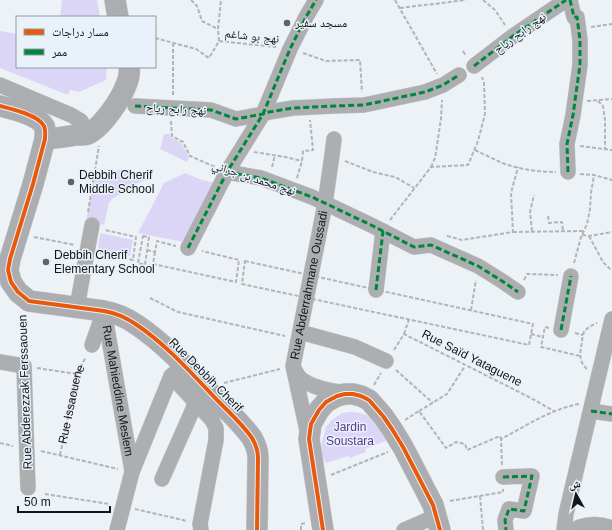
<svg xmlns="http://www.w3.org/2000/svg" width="612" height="530" font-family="Helvetica,'Noto Naskh Arabic',sans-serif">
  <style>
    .green { fill: #dcd6f6 }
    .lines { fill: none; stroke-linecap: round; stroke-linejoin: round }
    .street-casing { stroke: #cbcfd2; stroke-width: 16 }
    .secondary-casing { stroke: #cbcfd2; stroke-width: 22 }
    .path { stroke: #b2b5b7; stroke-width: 2; stroke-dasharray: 4 2; stroke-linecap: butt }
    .street { stroke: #acaeaf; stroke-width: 15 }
    .secondary { stroke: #acadb0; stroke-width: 21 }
    .quiet { stroke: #00873e; stroke-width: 3; stroke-dasharray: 6 3; stroke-linecap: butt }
    .cycleway-casing { stroke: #e9f2fa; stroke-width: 6 }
    .cycleway { stroke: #e8590c; stroke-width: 4 }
    .poi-dot { fill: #5f6366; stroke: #e9f2fa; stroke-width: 1.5 }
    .labels { text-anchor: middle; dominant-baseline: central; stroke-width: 3; stroke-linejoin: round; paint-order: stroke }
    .poi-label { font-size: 12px; fill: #131619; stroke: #e9f2fa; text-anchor: start }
    .street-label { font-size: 12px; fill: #131619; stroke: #e9f2fa }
    .park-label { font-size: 12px; fill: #57368c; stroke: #e9f2fa }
  </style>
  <rect width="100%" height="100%" fill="#edf2f6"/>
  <g class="green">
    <polygon points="62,0 97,0 100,17 60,17"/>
    <polygon points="0,31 17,34 17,67 107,67 106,80 79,92 70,90 68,95 0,68"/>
    <polygon points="164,134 170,134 171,137 181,143 189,157 187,162 160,149"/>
    <polygon points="120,170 153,178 135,184 127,191 113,198 109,203 104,225 86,221 95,174"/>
    <polygon points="185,173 202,180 216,183 183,242 138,233 164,183"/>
    <polygon points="100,233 133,240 130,256 98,249"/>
    <path d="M350 412C373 413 377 422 388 440L365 449 366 452 350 458 348 456 326 463 321 454V446L326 427 332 420 342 413Z"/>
  </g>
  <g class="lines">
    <g class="street-casing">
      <g id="street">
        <polyline points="474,66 513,36 566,0"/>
        <polyline points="0,85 71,115 81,121 87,134"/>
        <polyline points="135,106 211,110 236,119 263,114 269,112 293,108 334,106 364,105 425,92 443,85 459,75"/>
        <polyline points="227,172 261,178 312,197 373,226 414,247 431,245 478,266 502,281 518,292"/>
        <polyline points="568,172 567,144 573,115 580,65 580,40 577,17 574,17 570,0"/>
        <polyline points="188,248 227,172 263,114 290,49 306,17 316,0"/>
        <polyline points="376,290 383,231"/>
        <polyline points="77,307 92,225"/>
        <path id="s2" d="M104 311 132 471"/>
        <polyline points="561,330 571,276"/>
        <polyline points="300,332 355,347 386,361"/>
        <polyline points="92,345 103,314"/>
        <polyline points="0,362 24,366 28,488"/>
        <path d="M294 369C296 372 297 375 300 378 311 388 331 391 346 393"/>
        <polyline points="171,376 212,420 216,428 216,440 200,524 201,530"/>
        <polyline points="591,411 612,414"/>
        <path id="s3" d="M308 435 293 366 325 204 332 155 334 139"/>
        <polyline points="503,477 532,476 524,511 509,509 505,520 506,530"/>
        <polyline points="162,479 193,409 195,402"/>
        <polyline points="117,530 132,472 171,376 184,365"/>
        <polyline points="404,530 436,516"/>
        <polyline points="564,530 566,514 612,319"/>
      </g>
    </g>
    <g class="secondary-casing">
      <g id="secondary">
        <polyline points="115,0 118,17"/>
        <path d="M0 106C12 109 38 115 44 126 46 130 45 135 45 139L33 184 10 259 8 270 11 282 18 292 29 301 104 311C116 313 127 318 137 325 168 346 193 375 219 402 230 413 243 425 252 438 256 445 258 451 258 458L257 530"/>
        <path d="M45 139C55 138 66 137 76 135 80 135 85 135 88 134 104 126 133 85 129 67"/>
        <polyline points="323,530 309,439 311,424 319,410 326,402 337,396 345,394 353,394 361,396 369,400 383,416 392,429 403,447 433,505 440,530"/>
        <path d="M580 530C589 527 600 527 609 530"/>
      </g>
    </g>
    <g class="path">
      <polyline points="191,0 197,6 202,21 218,29"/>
      <polyline points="395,0 437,74"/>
      <polyline points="483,0 495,10 505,25"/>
      <polyline points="400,8 466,0"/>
      <polyline points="591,27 612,24"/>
      <polyline points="155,38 196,49 209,58 219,41 276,47"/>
      <polyline points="219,41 218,29 221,0"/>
      <polyline points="463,51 466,56"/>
      <polyline points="303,53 326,61 360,60 362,92"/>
      <polyline points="173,95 173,44"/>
      <polyline points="587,101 612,99"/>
      <polyline points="598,101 603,106 605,120 605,149"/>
      <polyline points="171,121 172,136 183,142 190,156 215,167"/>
      <polyline points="580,146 612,150"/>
      <path d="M475 150C483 154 492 158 500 162 517 169 537 172 556 172"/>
      <polyline points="254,152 285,157 302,161"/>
      <polyline points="345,161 373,172 395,177 414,188"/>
      <polyline points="272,167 275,155"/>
      <polyline points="431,167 435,158 441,119 442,100"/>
      <polyline points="580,174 594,175 612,180"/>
      <polyline points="297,178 302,161 303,151 313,150 310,120"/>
      <polyline points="88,212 99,146"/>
      <polyline points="548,216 549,223 562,222 563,231"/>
      <polyline points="390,220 431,167 468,165 478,141 485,114 484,83 482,77"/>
      <polyline points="532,231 530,212 534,195"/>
      <polyline points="513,232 583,231"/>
      <polyline points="582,235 589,236 612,232"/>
      <polygon points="143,236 149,237 145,265 138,263"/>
      <polyline points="447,236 462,240 513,232 511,193 518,167"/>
      <polyline points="589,236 603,262 612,271"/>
      <polyline points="34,237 75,245"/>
      <polyline points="147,250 155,252 157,241 176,246"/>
      <polyline points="155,252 153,264 236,282 239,260 202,251"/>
      <polyline points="100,253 133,260 136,237 105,230"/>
      <polygon points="245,261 533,324 529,345 242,284"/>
      <polyline points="574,263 581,237 587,224 590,209 591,193 594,175"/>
      <polyline points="524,280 527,274 558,275"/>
      <polyline points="150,298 178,312 285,336"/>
      <polyline points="471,310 476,280"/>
      <polyline points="23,316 24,353"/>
      <polyline points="549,328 545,327 541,347 580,356"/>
      <polyline points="575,333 583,335"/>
      <polyline points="404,334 409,319"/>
      <polyline points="531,334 543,337"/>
      <polyline points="394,350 404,334 529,397 554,411"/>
      <polyline points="37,368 77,374"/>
      <path d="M587 369C578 361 580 352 582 342 582 339 583 335 584 332 587 328 592 325 597 323"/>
      <polyline points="396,370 433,403"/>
      <polyline points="224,383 280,369"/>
      <polyline points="374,385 381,373"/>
      <polyline points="419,411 447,394 465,366"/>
      <polyline points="405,420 419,411 446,448 456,442 465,444 467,450 500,436 501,439"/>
      <polyline points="0,443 13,446"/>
      <polyline points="41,451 118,469"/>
      <path id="s1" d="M60 455 77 374 86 357"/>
      <path d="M502 465 501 439C526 426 551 409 579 404"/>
      <polyline points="331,475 388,452"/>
      <polyline points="45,494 109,504"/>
      <polyline points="480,496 483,530"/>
      <polyline points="450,501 503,492 503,489"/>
      <polyline points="135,509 187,521"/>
      <polyline points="301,530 301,524 306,523"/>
    </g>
    <use href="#street" class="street"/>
    <use href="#secondary" class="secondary"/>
    <g class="quiet">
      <polyline points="474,66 513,36 566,0"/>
      <polyline points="135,106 211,110 236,119 263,114 269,112 293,108 334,106 364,105 425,92 443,85 459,75"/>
      <polyline points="227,172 261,178 312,197 373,226 414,247 431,245 478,266 502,281 518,292"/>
      <polyline points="568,172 567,144 573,115 580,65 580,40 577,17 574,17 570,0"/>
      <polyline points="188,248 227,172 263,114 290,49 306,17 316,0"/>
      <polyline points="376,290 383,231"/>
      <polyline points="561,330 571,276"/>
      <polyline points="591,411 612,414"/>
      <polyline points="503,477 532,476 524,511 509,509 505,520 506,530"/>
    </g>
    <g class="cycleway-casing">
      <g id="cycleway">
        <path d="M0 106C12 109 38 115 44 126 46 130 45 135 45 139L33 184 10 259 8 270 11 282 18 292 29 301 104 311C116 313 127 318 137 325 168 346 193 375 219 402 230 413 243 425 252 438 256 445 258 451 258 458L257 530"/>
        <polyline points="323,530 309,439 311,424 319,410 326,402 337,396 345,394 353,394 361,396 369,400 383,416 392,429 403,447 433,505 440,530"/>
      </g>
    </g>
    <use href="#cycleway" class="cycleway"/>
  </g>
  <g class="poi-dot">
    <circle cx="287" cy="23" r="4"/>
    <circle cx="71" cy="182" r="4"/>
    <circle cx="46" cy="262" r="4"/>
  </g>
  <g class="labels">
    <g class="poi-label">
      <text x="295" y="23">مسجد سفير</text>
      <text x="79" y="175">Debbih Cherif<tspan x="79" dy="14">Middle School</tspan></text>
      <text x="54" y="255">Debbih Cherif<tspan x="54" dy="14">Elementary School</tspan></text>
    </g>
    <g class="street-label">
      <text transform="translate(520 33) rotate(-36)">نهج رابح رياح</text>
      <text transform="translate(252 36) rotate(6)">نهج بو شاغم</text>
      <text transform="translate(176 109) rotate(3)">نهج رابح رياح</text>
      <text transform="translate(254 178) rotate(18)">نهج محمد بن جراني</text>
      <text stroke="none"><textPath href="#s3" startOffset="153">Rue Abderrahmane Oussadi</textPath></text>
      <text transform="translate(472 358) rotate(27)">Rue Saïd Yataguene</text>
      <text transform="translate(206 375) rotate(45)">Rue Debbih Cherif</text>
      <text stroke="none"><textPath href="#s2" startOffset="81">Rue Mahieddine Meslem</textPath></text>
      <text transform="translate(25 392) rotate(-92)">Rue Abderezzak Ferssaouen</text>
      <text stroke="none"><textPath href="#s1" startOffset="52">Rue Issaouene</textPath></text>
    </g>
    <g class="park-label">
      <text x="350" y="427">Jardin<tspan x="350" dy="14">Soustara</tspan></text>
    </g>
  </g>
  <rect x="16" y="16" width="140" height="52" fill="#e9f2fa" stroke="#939aa0"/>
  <rect x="24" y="29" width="20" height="6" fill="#e8590c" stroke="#939aa0"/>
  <text x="52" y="36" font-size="12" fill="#131619">مسار دراجات</text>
  <rect x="24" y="49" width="20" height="6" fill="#00873e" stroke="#939aa0"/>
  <text x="52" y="56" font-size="12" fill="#131619">ممر</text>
  <g transform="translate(576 494) rotate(352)" stroke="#e9f2fa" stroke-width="3" paint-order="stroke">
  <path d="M0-3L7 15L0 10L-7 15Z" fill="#131619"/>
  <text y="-6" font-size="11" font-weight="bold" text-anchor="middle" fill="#131619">ش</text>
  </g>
  <path d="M18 506v6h92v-6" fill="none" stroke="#131619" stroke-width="2"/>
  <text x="24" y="506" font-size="12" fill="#131619" stroke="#e9f2fa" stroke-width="3" paint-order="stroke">50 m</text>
</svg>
